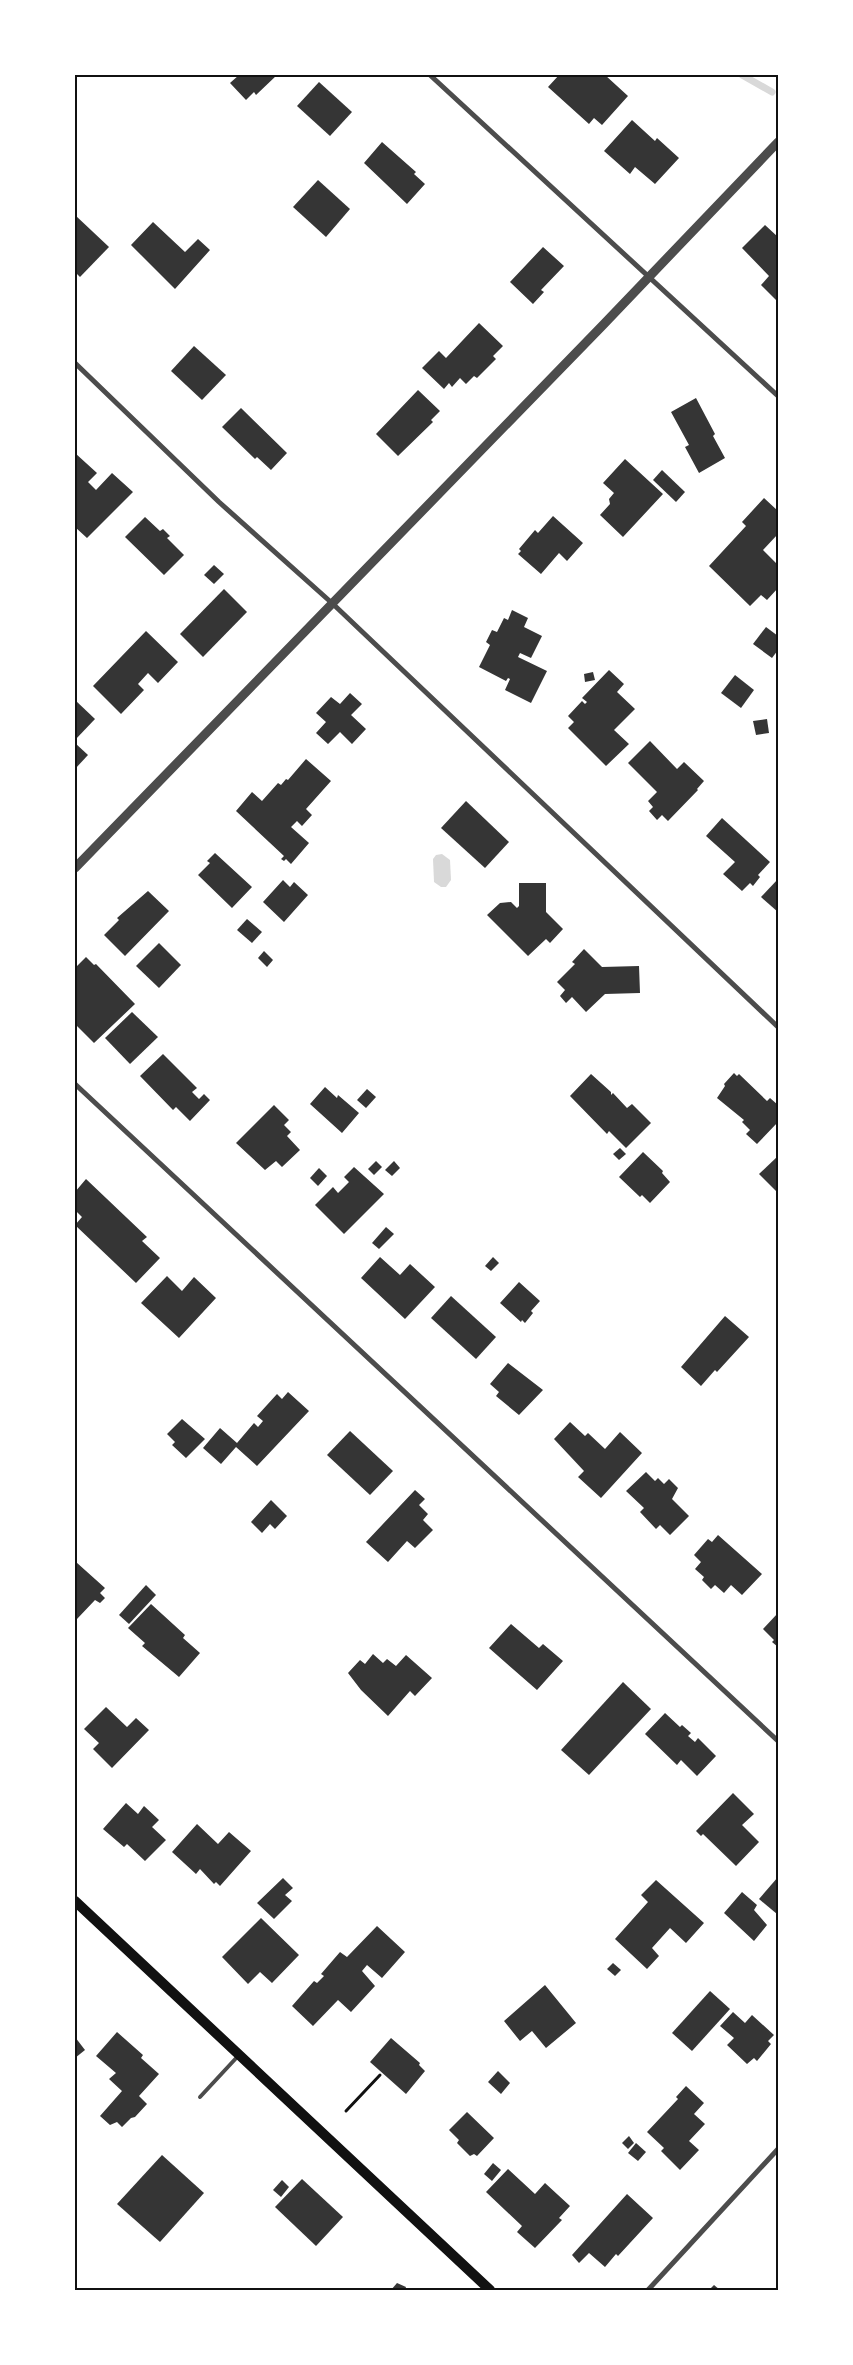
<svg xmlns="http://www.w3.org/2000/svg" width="853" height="2365" font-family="Lato,sans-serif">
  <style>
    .water { fill: #d9d9d9 }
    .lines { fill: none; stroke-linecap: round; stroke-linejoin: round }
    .stream { stroke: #d9d9d9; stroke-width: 7 }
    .building { fill: #353535 }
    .path { stroke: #111; stroke-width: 3 }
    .service { stroke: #4c4c4c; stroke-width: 4 }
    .minor { stroke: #4c4c4c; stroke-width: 5 }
    .tertiary { stroke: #4c4c4c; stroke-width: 9 }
    .secondary { stroke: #111; stroke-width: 10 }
    .neatline { fill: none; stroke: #111; stroke-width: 2 }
  </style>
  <rect width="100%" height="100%" fill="#fff"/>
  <polygon class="water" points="442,854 450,860 451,880 446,887 441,887 434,882 433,859 436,855"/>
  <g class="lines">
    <polyline class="stream" points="742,75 772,92"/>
  </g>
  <g class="building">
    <polygon points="239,75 277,75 256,95 254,92 246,100 230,83"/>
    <polygon points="559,75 605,75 628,96 602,125 594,118 589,124 548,87"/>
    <polygon points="319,82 352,112 330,136 297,106"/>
    <polygon points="632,120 655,141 657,138 679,158 655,184 635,167 630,174 604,151"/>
    <polygon points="382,142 416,172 414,174 425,184 407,204 364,163"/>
    <polygon points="318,180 350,209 326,237 293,207"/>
    <polygon points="75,215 109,247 80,277 75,272"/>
    <polygon points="153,222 185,252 198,239 210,250 175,289 131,245"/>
    <polygon points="765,225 778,237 778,302 761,285 769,276 742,248"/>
    <polygon points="543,247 564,266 541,290 544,292 533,304 510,282"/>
    <polygon points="479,323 503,346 493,356 496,359 477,378 474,376 466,384 460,378 452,387 449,383 444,389 422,368 439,351 446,358"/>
    <polygon points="194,346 226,375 202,400 171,371"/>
    <polygon points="418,390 440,411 431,420 433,422 398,456 376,434"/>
    <polygon points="696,398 715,434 713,436 725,458 699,473 685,447 689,445 671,412"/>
    <polygon points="241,408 287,453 271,470 257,457 255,459 222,427"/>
    <polygon points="75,453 97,473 88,482 96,490 112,473 133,492 87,538 75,527"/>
    <polygon points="625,459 663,494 623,537 600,515 610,504 609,499 614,493 603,483"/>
    <polygon points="662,470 685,492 676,502 653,480"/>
    <polygon points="764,498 778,511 778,534 763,550 778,565 778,588 767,600 761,595 750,606 709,566 746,526 742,522"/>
    <polygon points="553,516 583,543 567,561 559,553 541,574 518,554 521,551 519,549 535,530 538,533"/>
    <polygon points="145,517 160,531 163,529 170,536 167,538 184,555 164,575 125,537"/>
    <polygon points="214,565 224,574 214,584 204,575"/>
    <polygon points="224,589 247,612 203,657 180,634"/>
    <polygon points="512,610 528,618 524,627 542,636 531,658 520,653 518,657 547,671 531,703 505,690 510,679 508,678 506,681 479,667 490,645 486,642 492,630 497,632 504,618 508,620"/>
    <polygon points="766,627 778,636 778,650 772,658 753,644"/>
    <polygon points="146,631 178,662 158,683 148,673 138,684 144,690 121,714 93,686"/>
    <polygon points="609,670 624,684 617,692 635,709 614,730 629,744 606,766 568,728 574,722 568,716 582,701 585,704 587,702 582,698"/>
    <polygon points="593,672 595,680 585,682 584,674"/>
    <polygon points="735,675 754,690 741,708 721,693"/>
    <polygon points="350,693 362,704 351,715 366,729 352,744 340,732 328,744 316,733 326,722 316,713 331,697 340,704"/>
    <polygon points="75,700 95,719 75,740"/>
    <polygon points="767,719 769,733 756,735 753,721"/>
    <polygon points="650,741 677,769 684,762 704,781 697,789 698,790 668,821 662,815 657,820 649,811 653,807 648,801 657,792 628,763"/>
    <polygon points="75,743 88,755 75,769"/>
    <polygon points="306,759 331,781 306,809 312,815 302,826 297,821 291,827 309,843 291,864 286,859 284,861 281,859 284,856 236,811 252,792 262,801 278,783 281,785 286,779 288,780"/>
    <polygon points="466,801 509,842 485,868 441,828"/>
    <polygon points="722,818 770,862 758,875 760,877 753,886 750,883 742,891 723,874 735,862 706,836"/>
    <polygon points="215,853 252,887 232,908 198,875 210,863 207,861"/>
    <polygon points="778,879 778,912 761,897"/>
    <polygon points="283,880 290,887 294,882 308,895 284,922 263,902"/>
    <polygon points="519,883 546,883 546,912 563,929 550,943 546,939 528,956 487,915 500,903 511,902 517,908 519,906"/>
    <polygon points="148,891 169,911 125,956 104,935 119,920 117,918"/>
    <polygon points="247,919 262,932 252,943 237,930"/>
    <polygon points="159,943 181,965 159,988 136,966"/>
    <polygon points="584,949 602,967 639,966 640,993 605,994 586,1012 572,997 566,1003 560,996 565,990 557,982 575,964 572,962"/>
    <polygon points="264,951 273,960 267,967 258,958"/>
    <polygon points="86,957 94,965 96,964 135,1004 94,1043 75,1024 75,968"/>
    <polygon points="132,1012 158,1037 130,1064 105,1038"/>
    <polygon points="163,1054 197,1088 192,1092 199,1099 204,1094 210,1100 190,1121 176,1107 173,1110 140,1076"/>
    <polygon points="734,1073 737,1076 739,1074 767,1101 770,1098 778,1105 778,1122 757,1144 746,1134 750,1130 742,1122 744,1120 717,1098 725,1086 724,1084"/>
    <polygon points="591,1074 611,1092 611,1095 613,1093 627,1108 632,1104 651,1123 626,1148 609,1131 607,1134 570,1096"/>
    <polygon points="325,1087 337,1098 338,1095 359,1113 342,1133 310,1104"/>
    <polygon points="367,1089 376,1097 366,1108 357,1100"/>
    <polygon points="274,1105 289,1120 284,1125 291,1132 287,1136 300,1150 282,1167 276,1161 265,1170 236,1143"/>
    <polygon points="620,1148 626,1154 619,1160 613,1154"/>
    <polygon points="643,1152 663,1171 662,1173 670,1182 650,1203 642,1195 640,1197 619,1177"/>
    <polygon points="778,1156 778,1193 759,1174"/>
    <polygon points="376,1161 382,1167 374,1175 368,1169"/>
    <polygon points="394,1161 400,1168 392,1176 385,1170"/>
    <polygon points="354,1167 384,1194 344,1234 315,1205 333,1187 338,1193 349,1182 344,1177"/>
    <polygon points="319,1168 327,1176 318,1186 310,1178"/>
    <polygon points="86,1179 147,1237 142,1241 160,1258 136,1283 75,1225 82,1217 75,1210 75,1192"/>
    <polygon points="386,1227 394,1234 379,1249 372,1243"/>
    <polygon points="380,1257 400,1275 410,1264 435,1287 405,1319 361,1278"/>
    <polygon points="493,1257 499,1263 491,1271 485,1266"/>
    <polygon points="167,1276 182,1291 194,1277 216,1298 179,1338 141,1303"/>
    <polygon points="519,1282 540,1301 531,1311 533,1313 525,1323 522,1320 521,1322 500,1303"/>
    <polygon points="451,1296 496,1337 476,1359 431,1318"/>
    <polygon points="725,1316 749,1337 717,1372 715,1370 701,1386 681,1367"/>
    <polygon points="508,1363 543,1390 519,1415 496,1396 499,1392 490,1384"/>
    <polygon points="288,1392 309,1411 257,1466 236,1447 221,1464 203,1448 220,1428 237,1443 254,1423 258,1427 263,1421 257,1416 277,1394 282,1399"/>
    <polygon points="182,1419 205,1439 186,1458 172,1445 175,1442 167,1434"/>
    <polygon points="570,1422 585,1436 588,1433 605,1449 620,1432 642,1453 601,1498 578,1477 584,1471 554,1439"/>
    <polygon points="350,1431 393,1471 370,1495 327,1455"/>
    <polygon points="646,1472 655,1481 658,1478 664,1484 669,1479 678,1488 672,1499 689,1516 670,1535 660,1525 656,1529 640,1512 644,1508 626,1491"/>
    <polygon points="415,1490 425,1499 419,1505 428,1514 423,1520 433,1530 415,1548 407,1541 388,1562 366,1542"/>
    <polygon points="271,1500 287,1516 275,1529 270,1524 262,1533 251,1522"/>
    <polygon points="718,1535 762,1574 742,1595 731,1585 724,1593 715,1585 711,1589 702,1580 704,1577 695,1569 701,1562 694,1555 708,1539 712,1542"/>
    <polygon points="76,1562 105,1588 100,1593 105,1598 100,1603 95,1600 77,1619 75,1618"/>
    <polygon points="146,1585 156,1595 129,1624 119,1615"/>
    <polygon points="151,1604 185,1635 183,1638 200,1653 179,1677 142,1646 145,1643 128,1628"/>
    <polygon points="778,1613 778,1647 772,1642 774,1640 763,1629"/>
    <polygon points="511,1624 539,1648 543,1644 563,1661 537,1690 489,1648"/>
    <polygon points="373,1654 383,1663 387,1659 396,1666 406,1655 432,1678 415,1696 410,1691 388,1716 361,1690 348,1673 360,1660 365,1664"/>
    <polygon points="623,1682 651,1709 589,1775 561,1750"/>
    <polygon points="106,1707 127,1727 136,1718 149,1730 112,1768 93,1749 99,1743 84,1729"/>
    <polygon points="665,1713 680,1727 682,1725 691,1733 688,1736 695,1742 698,1738 716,1756 697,1776 681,1760 677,1765 645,1734"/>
    <polygon points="733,1793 754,1814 742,1825 759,1842 736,1866 703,1834 701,1836 696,1831"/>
    <polygon points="126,1803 138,1814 144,1806 159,1820 152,1827 166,1840 145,1861 127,1844 124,1847 103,1829"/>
    <polygon points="197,1824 218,1844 229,1832 251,1851 220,1886 216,1882 214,1884 200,1869 196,1874 172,1852"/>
    <polygon points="778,1877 778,1913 777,1914 759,1899"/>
    <polygon points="283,1878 293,1888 285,1895 292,1901 274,1919 257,1903"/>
    <polygon points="656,1880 704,1923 686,1943 670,1928 652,1948 659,1956 647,1969 615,1939 648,1902 641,1895"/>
    <polygon points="742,1892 757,1905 754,1910 767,1925 754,1941 724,1913"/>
    <polygon points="261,1918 299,1955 272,1983 260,1972 248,1984 222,1957"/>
    <polygon points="377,1926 405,1952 382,1978 367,1965 362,1971 375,1986 351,2012 338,2000 313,2026 292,2006 314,1981 317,1983 324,1976 321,1974 340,1952 347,1957"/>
    <polygon points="613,1963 621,1970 615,1976 607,1969"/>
    <polygon points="545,1985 576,2023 546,2048 532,2031 520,2041 504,2021"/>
    <polygon points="710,1991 730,2009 692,2051 672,2033"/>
    <polygon points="733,2012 745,2023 752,2015 774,2035 768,2041 771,2044 757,2061 754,2058 747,2064 727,2045 734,2038 720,2026"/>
    <polygon points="117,2032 143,2055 141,2058 159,2074 139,2096 147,2104 135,2117 131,2118 122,2127 117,2122 110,2125 100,2116 122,2091 109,2079 116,2073 96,2056"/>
    <polygon points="75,2037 85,2050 75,2058"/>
    <polygon points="391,2038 420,2063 419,2065 425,2071 406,2094 370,2062"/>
    <polygon points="498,2071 510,2083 501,2094 488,2082"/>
    <polygon points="686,2086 704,2103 694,2114 705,2124 689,2141 699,2150 680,2170 661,2151 664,2148 647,2132 678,2099 676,2097"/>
    <polygon points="467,2112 494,2138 477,2156 474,2154 470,2156 457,2143 459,2140 449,2130"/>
    <polygon points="629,2136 634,2143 628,2149 622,2143"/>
    <polygon points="636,2143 646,2152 638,2161 628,2153"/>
    <polygon points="162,2155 204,2193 160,2242 117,2204"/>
    <polygon points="493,2163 501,2170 492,2181 484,2174"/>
    <polygon points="508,2169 535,2194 545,2183 570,2206 559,2218 562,2220 535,2248 517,2232 522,2226 486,2192"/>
    <polygon points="302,2179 343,2217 316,2246 275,2207"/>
    <polygon points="282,2180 289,2187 281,2197 273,2190"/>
    <polygon points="627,2194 653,2218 618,2256 616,2254 605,2267 589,2253 579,2263 572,2255"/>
    <polygon points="397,2283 406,2287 405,2290 391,2290"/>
    <polygon points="714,2285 720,2290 709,2290"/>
  </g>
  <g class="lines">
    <polyline class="path" points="346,2111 380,2075"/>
    <polyline class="service" points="200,2097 239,2055"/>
    <g class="minor">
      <polyline points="430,75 778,396"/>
      <polyline points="75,363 219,502 333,604 778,1027"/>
      <polyline points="75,1084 778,1741"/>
      <polyline points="648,2290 778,2149"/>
    </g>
    <polyline class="tertiary" points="75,868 603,325 778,142"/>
    <polyline class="secondary" points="75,1901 490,2290"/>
  </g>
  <rect width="853" height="2365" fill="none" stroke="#ffffff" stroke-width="152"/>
  <rect x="76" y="76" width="701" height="2213" class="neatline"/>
</svg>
